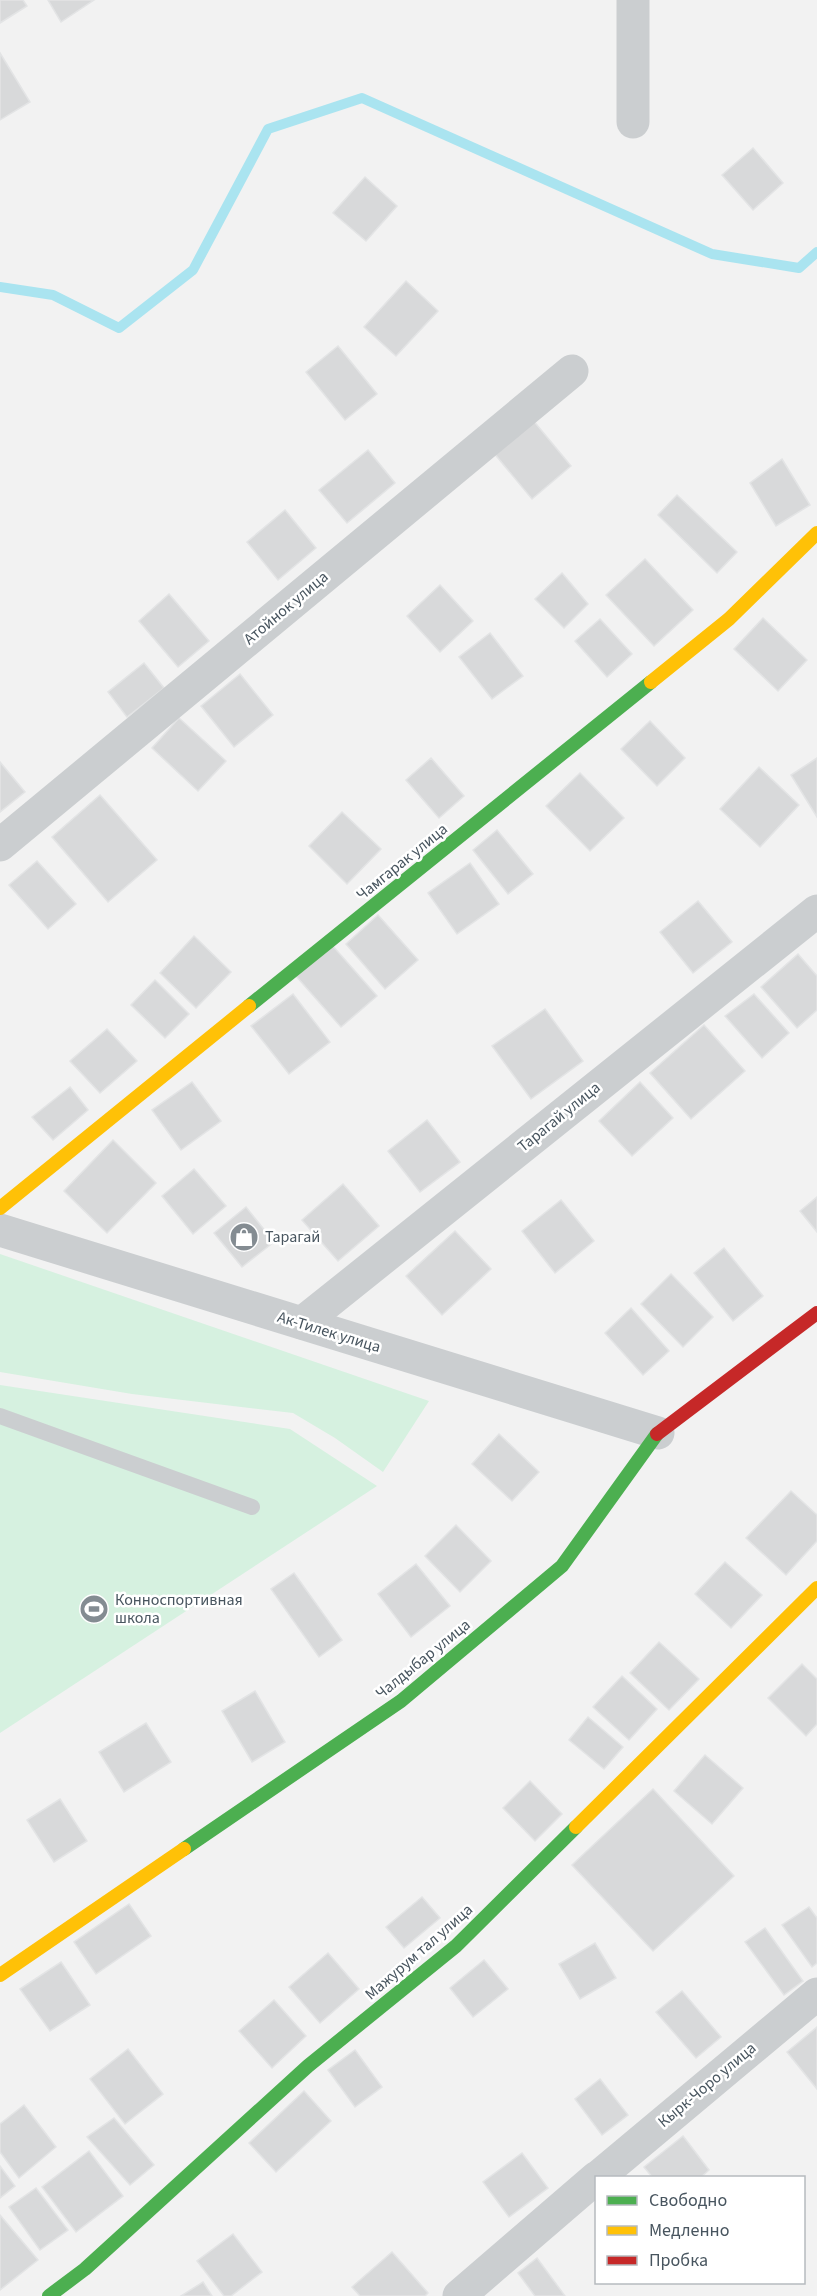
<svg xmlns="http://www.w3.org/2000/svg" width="817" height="2296" font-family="'Source Sans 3',sans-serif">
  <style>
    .green { fill: #d6f1e0 }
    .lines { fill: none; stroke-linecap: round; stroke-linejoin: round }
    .stream { stroke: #aae4f0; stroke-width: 10 }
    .building { fill: #d8d9da; stroke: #e3e4e5; stroke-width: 1.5 }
    .lane { stroke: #cbced0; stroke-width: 16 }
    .street { stroke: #cbced0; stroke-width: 33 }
    .fast { stroke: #4caf50; stroke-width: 14 }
    .slow { stroke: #ffc107; stroke-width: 14 }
    .jam { stroke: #c62828; stroke-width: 14 }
    .labels { text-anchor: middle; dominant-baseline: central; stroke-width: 5; stroke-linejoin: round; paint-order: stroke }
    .street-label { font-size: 16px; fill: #48555f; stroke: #fff }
    .poi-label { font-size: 16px; fill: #48555f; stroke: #fff; text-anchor: start }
  </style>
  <rect width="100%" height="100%" fill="#f2f2f2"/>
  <g class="green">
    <polygon points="0,1254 429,1401 383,1472 335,1438 293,1413 132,1394 0,1372"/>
    <polygon points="0,1385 290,1429 377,1486 0,1733"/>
  </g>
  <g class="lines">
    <polyline class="stream" points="0,287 53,295 119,328 193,270 268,129 362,98 712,254 799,268 817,252"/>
  </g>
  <g class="building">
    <polygon points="0,0 23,0 27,6 0,23"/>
    <polygon points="48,0 94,0 61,22"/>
    <polygon points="0,53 30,102 0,120"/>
    <polygon points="753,148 783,183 753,210 722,175"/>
    <polygon points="365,177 397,206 366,241 333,213"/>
    <polygon points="406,281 438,311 396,356 364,327"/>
    <polygon points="338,346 377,394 345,420 306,372"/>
    <polygon points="532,419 571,466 532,499 493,452"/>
    <polygon points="368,450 395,483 347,523 319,490"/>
    <polygon points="782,459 810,505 776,526 750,483"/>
    <polygon points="677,495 737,552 717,573 658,515"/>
    <polygon points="285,510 316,548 278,580 247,542"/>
    <polygon points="645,559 693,610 654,646 606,595"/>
    <polygon points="562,573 588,604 564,628 535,599"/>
    <polygon points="440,585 473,621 440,652 407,616"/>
    <polygon points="169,594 209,641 178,667 139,621"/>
    <polygon points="763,618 807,660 778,691 734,649"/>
    <polygon points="600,619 632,654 607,677 575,641"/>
    <polygon points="490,633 523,676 492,699 459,657"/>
    <polygon points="144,663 164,688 127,717 108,692"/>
    <polygon points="240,674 273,715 234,747 201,706"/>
    <polygon points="179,718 226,761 198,791 152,748"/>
    <polygon points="650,721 685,758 657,786 621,749"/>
    <polygon points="431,758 464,796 439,818 406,780"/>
    <polygon points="817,758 817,817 791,775"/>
    <polygon points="0,762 25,792 0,812"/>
    <polygon points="759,767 799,805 760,847 720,809"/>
    <polygon points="580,773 624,818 590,851 546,806"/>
    <polygon points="100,795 157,860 108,902 52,837"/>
    <polygon points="342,812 381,849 347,884 309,846"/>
    <polygon points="497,830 533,874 508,894 473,850"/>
    <polygon points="37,861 76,904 48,929 9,885"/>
    <polygon points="470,863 499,904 457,934 428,893"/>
    <polygon points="698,901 732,942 693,973 660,932"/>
    <polygon points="378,915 418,960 385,989 346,944"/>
    <polygon points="194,936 231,972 196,1008 160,973"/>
    <polygon points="331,944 377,996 341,1027 296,976"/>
    <polygon points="798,954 817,976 817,1010 797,1028 761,987"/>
    <polygon points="155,980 189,1014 165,1038 131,1005"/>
    <polygon points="293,994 330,1042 289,1074 251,1026"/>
    <polygon points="754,994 789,1033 762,1058 725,1016"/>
    <polygon points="545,1009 583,1061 531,1099 492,1046"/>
    <polygon points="704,1025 745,1071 691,1119 650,1073"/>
    <polygon points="107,1029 137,1061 100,1093 70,1061"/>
    <polygon points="192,1082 221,1121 181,1150 152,1110"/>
    <polygon points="640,1082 673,1118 632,1156 599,1121"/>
    <polygon points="70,1087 88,1110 53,1140 32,1117"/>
    <polygon points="427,1120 460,1162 420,1192 388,1151"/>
    <polygon points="113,1140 156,1183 107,1233 64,1191"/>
    <polygon points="194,1169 226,1206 193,1234 162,1196"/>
    <polygon points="343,1184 379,1226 338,1261 302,1220"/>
    <polygon points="817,1197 817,1232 800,1211"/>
    <polygon points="561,1200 594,1241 555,1273 522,1231"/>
    <polygon points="246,1207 274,1242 242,1267 214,1233"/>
    <polygon points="455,1231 491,1269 442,1315 406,1276"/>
    <polygon points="724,1248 763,1296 733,1321 694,1273"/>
    <polygon points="671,1274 713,1317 683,1347 641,1304"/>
    <polygon points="631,1308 669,1351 643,1375 605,1333"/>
    <polygon points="499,1434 539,1472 512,1501 472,1464"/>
    <polygon points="791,1491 817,1515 817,1541 786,1575 746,1538"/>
    <polygon points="456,1525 491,1561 460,1592 425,1556"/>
    <polygon points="725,1562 762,1595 731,1628 695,1594"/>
    <polygon points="416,1564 450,1606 411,1637 378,1594"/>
    <polygon points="294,1573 342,1640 319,1657 271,1589"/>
    <polygon points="659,1642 699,1679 669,1710 630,1673"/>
    <polygon points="802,1664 817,1679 817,1724 806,1736 768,1698"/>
    <polygon points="622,1676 657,1709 629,1740 593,1707"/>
    <polygon points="255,1691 285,1742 252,1762 222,1711"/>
    <polygon points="588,1717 623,1747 604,1769 569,1740"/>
    <polygon points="146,1723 171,1762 124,1792 99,1752"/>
    <polygon points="705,1755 743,1788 712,1824 674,1791"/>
    <polygon points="530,1781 562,1814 535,1841 503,1808"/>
    <polygon points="653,1789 734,1876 653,1951 572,1865"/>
    <polygon points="60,1799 87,1841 54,1862 27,1820"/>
    <polygon points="422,1897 440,1918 404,1948 386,1927"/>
    <polygon points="129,1904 151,1936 96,1974 74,1942"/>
    <polygon points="809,1907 817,1918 817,1963 812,1967 782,1925"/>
    <polygon points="765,1928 803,1981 784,1995 745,1942"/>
    <polygon points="595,1943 616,1978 580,1999 559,1964"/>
    <polygon points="328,1953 359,1989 320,2023 289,1987"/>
    <polygon points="484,1960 508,1989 473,2017 450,1988"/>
    <polygon points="61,1962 90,2005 50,2031 20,1989"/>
    <polygon points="682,1991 721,2037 696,2058 656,2012"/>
    <polygon points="274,2000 306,2036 272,2068 239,2031"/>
    <polygon points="817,2027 817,2089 787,2052"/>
    <polygon points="128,2049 163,2094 125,2124 90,2079"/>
    <polygon points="355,2050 382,2087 355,2107 328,2070"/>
    <polygon points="600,2079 628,2115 602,2135 575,2099"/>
    <polygon points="304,2091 331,2121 276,2172 249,2143"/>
    <polygon points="24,2105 56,2147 19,2178 0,2152 0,2124"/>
    <polygon points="114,2118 154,2165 130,2185 87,2137"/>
    <polygon points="683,2136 709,2170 700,2178 653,2178 644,2167"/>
    <polygon points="89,2151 123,2196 76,2232 42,2187"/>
    <polygon points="522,2153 548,2188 509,2217 483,2182"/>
    <polygon points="0,2166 15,2186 0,2198"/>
    <polygon points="36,2188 68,2230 40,2250 9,2207"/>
    <polygon points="0,2215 38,2260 0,2290"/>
    <polygon points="233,2234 262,2272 231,2296 224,2296 197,2261"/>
    <polygon points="392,2252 428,2293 425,2296 360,2296 352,2287"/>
    <polygon points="537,2258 565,2296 535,2296 518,2273"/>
    <polygon points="203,2282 212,2296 181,2296"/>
  </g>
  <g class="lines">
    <polyline class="lane" points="0,1416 252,1507"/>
    <g class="street">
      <polyline points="633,122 633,0"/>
      <polyline points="0,845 572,371"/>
      <polyline points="0,1230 658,1433"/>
      <polyline points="302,1323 817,911"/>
      <polyline points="597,2178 817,1994"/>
      <polyline points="459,2296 596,2178"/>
    </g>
    <g class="fast">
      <polyline points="249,1006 651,682"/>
      <polyline points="184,1849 401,1701 562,1566 657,1434"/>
      <polyline points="49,2296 85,2269 308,2066 456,1946 576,1827"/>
    </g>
    <g class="slow">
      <polyline points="651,682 729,619 817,533"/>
      <polyline points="0,1208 249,1006"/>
      <polyline points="576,1827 817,1588"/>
      <polyline points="0,1975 184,1849"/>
    </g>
    <polyline class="jam" points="657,1434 817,1313"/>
  </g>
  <defs>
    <g id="shop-disc" transform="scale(1.5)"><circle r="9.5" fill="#848c92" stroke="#fff"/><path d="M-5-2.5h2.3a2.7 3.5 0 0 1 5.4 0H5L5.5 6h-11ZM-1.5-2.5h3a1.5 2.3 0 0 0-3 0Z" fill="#fff"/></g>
    <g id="stadium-disc" transform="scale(1.5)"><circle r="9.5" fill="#848c92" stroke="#fff"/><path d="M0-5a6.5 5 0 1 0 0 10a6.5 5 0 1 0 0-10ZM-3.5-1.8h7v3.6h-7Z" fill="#fff"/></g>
  </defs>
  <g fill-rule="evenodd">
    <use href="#shop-disc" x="244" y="1237"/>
    <use href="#stadium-disc" x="94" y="1609"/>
  </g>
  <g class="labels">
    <g class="street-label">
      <text transform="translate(286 608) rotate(-40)">Атойнок улица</text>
      <text transform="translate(402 862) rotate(-39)">Чамгарак улица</text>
      <text transform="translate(559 1117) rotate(-39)">Тарагай улица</text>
      <text transform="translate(329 1332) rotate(17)">Ак-Тилек улица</text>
      <text transform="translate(423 1659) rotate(-39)">Чалдыбар улица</text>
      <text transform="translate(419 1952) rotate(-41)">Мажурум тал улица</text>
      <text transform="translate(707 2085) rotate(-40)">Кырк-Чоро улица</text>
    </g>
    <g class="poi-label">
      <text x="265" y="1237">Тарагай</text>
      <text x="115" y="1600">Конноспортивная<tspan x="115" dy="18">школа</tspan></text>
    </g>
  </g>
  <rect x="595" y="2176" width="210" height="108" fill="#ffffff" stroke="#b6bbbf" stroke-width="1.5"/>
  <rect x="607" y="2196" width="30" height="9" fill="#4caf50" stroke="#b6bbbf" stroke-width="1.5"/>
  <text x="649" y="2206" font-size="18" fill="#48555f">Свободно</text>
  <rect x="607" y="2226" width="30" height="9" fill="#ffc107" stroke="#b6bbbf" stroke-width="1.5"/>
  <text x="649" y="2236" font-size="18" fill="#48555f">Медленно</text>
  <rect x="607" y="2256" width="30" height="9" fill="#c62828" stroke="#b6bbbf" stroke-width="1.5"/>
  <text x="649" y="2266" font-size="18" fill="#48555f">Пробка</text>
</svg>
